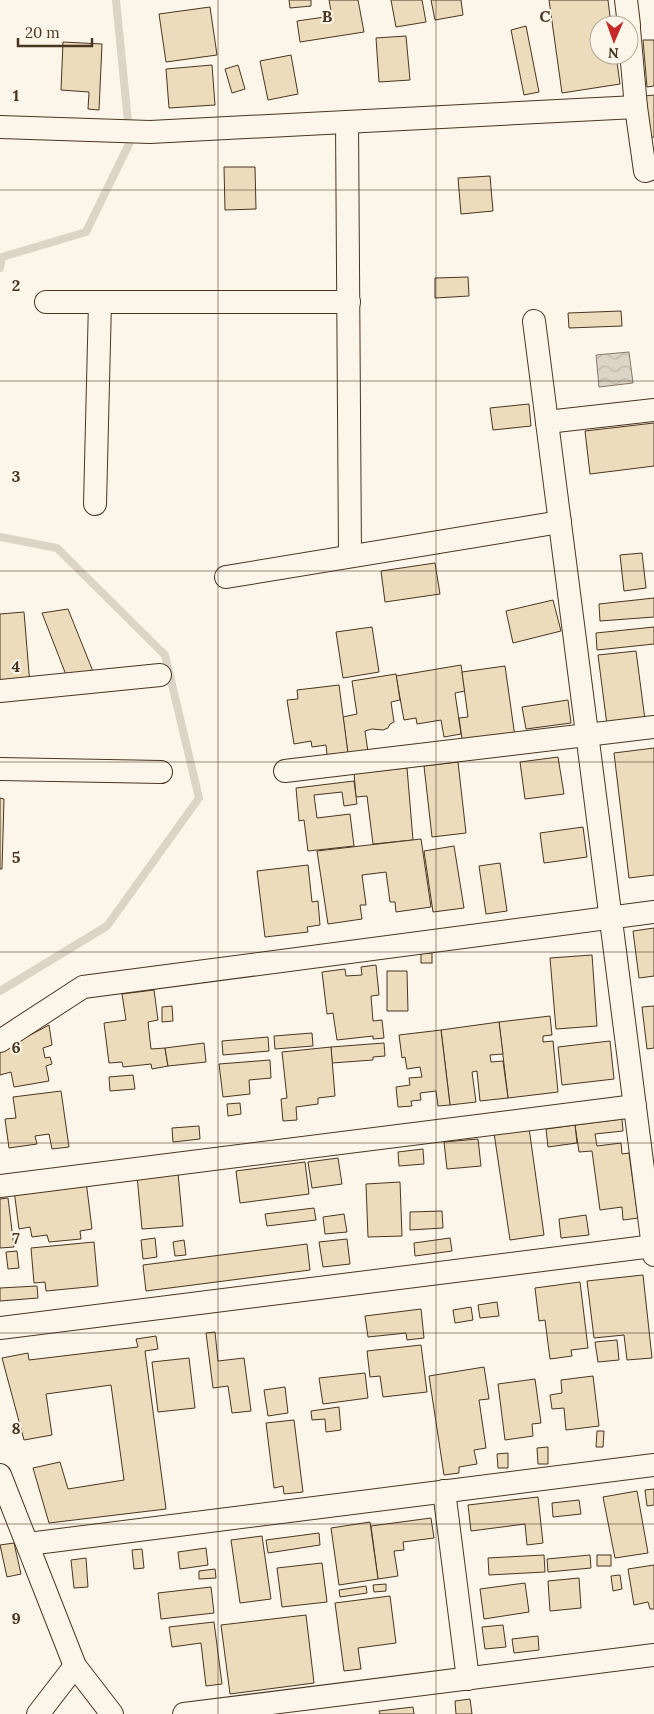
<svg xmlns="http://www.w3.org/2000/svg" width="654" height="1714" font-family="Lora,serif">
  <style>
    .water { fill: url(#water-waves); stroke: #887966 }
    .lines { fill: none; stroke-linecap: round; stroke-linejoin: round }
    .stream { stroke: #dcd4c6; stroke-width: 8 }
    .building { fill: #ecdcbc; stroke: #4a3520 }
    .street-casing { stroke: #4a3520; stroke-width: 24 }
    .street { stroke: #fbf6e9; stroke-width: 22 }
    .grid { fill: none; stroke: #4a3520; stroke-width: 1; stroke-opacity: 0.55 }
    .grid-label { font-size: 16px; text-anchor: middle; font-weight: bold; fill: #4a3520; stroke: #fbf6e9; stroke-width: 4; stroke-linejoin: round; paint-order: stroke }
  </style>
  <defs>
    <pattern id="water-waves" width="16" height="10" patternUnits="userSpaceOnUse" patternTransform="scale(1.25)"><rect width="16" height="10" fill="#dcd4c6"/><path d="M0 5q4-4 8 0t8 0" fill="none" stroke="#beb7aa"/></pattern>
  </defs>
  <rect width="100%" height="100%" fill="#fbf6e9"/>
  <polygon class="water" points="629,352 633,383 599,387 596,355"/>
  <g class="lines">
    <g class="stream">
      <polyline points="0,268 2,257 86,232 130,142 116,0"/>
      <polyline points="0,537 57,548 165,655 199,798 107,926 0,991"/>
    </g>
  </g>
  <g class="building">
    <polygon points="289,0 311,0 311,6 290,8"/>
    <polygon points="329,0 358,0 364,32 300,42 297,21 332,16"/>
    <polygon points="391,0 422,0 426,22 396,27"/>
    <polygon points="431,0 461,0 463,15 435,20"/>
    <polygon points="549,0 608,0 611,25 599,25 599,55 616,55 620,84 562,93"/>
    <polygon points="210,7 217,55 166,62 159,14"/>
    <polygon points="526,26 539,92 524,95 511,30"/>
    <polygon points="406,36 410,80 379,82 376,38"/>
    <polygon points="643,40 654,40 654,86 647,87"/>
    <polygon points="63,42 102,44 99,110 88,109 89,92 61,90"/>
    <polygon points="291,55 298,94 268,100 260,61"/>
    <polygon points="212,65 215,105 169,108 166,69"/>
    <polygon points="238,65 245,89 232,93 225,69"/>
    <polygon points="654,95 654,137 649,138 645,96"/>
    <polygon points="224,167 255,167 256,209 225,210"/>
    <polygon points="490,176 493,211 461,214 458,178"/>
    <polygon points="468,277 469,296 435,298 435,278"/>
    <polygon points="621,311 622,326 569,328 568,313"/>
    <polygon points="529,404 531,426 493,430 490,408"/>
    <polygon points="654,423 654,466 590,474 585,431"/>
    <polygon points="642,553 646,588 624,591 620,555"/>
    <polygon points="435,563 440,594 385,602 381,571"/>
    <polygon points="654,598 654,617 600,621 599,604"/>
    <polygon points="553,600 561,631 513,643 506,611"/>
    <polygon points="68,609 94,674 68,680 42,613"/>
    <polygon points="24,612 30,685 0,688 0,614"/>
    <polygon points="372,627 379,672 343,678 336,632"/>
    <polygon points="654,627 654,644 597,650 596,633"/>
    <polygon points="636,651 645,720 607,725 598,655"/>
    <polygon points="461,665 465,691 455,693 461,734 444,737 441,720 417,724 416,718 404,720 396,676"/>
    <polygon points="505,666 515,737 463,745 459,718 468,717 462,672"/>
    <polygon points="396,674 400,700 391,702 394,722 390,724 388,728 383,730 372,729 365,731 368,752 348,755 343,717 357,714 352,681"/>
    <polygon points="339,685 349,761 328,764 326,745 312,747 311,741 294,744 287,700 298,699 297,690"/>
    <polygon points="568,700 571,723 526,729 522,707"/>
    <polygon points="654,748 654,875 629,878 614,753"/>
    <polygon points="558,757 564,794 525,799 520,762"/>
    <polygon points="458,762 466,833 432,837 424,766"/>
    <polygon points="407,768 413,840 373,844 367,796 356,797 354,773"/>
    <polygon points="354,781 357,804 344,806 342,792 314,795 317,818 350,814 354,846 308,851 304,820 299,821 296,788"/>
    <polygon points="0,798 4,799 2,869 0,869"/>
    <polygon points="583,827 587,857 544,863 540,833"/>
    <polygon points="421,839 431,907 396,912 395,902 390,902 386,872 362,875 366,905 360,905 362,919 328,924 317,851"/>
    <polygon points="454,846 464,908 433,912 424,851"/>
    <polygon points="500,863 507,911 486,914 479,866"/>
    <polygon points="308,865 312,902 318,901 320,925 307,927 308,932 265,937 257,871"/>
    <polygon points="654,928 654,976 639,978 633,931"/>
    <rect x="421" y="953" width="11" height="10"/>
    <polygon points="592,955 597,1026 556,1029 550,958"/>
    <polygon points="376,965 379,995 371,996 373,1021 382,1020 384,1038 373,1039 373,1036 337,1040 333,1013 327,1014 322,972 345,969 346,976 362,975 361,967"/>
    <polygon points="387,971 407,971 408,1011 387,1011"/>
    <polygon points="154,990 158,1020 148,1022 151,1049 165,1048 168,1066 152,1069 151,1064 123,1067 122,1062 109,1063 104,1023 126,1020 122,994"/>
    <polygon points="172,1006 173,1021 162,1022 162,1007"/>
    <polygon points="654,1006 654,1048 647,1049 642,1007"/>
    <polygon points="550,1016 552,1035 543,1036 543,1042 553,1041 558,1092 508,1098 499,1022"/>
    <polygon points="499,1022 503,1054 490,1055 491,1062 503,1061 508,1098 480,1101 477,1071 472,1072 476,1102 450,1105 441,1030"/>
    <polygon points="49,1025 52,1045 43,1048 45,1058 50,1057 52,1064 46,1066 49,1081 14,1087 11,1072 0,1075 0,1051"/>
    <polygon points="441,1030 450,1105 438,1106 436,1091 420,1093 421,1100 411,1101 412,1106 398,1107 396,1087 410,1085 409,1078 422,1077 420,1067 407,1069 405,1057 402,1058 399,1035"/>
    <polygon points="312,1033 313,1046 275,1049 274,1036"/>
    <polygon points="268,1037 269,1051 223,1055 222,1041"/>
    <polygon points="610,1041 614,1079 562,1085 558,1047"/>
    <polygon points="204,1043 206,1062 168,1066 165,1048"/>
    <polygon points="384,1043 385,1056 373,1057 373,1060 332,1063 331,1047"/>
    <polygon points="331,1047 335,1096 318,1098 318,1104 296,1107 297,1120 283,1121 281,1099 287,1098 282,1052"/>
    <polygon points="270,1060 271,1078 249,1080 250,1094 223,1097 219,1064"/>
    <polygon points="133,1075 135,1089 110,1091 109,1077"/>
    <polygon points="61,1091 69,1147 52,1149 49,1134 35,1136 37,1144 9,1148 5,1119 16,1118 13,1097"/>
    <polygon points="240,1103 241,1114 228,1116 227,1104"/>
    <polygon points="622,1119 623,1131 595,1134 597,1146 621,1143 622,1154 629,1153 638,1218 623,1220 622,1207 600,1210 592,1151 579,1152 575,1125"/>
    <polygon points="575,1125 577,1143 548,1147 546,1129"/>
    <polygon points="199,1126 200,1139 173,1142 172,1128"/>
    <polygon points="529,1128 544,1235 510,1240 494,1133"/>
    <polygon points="478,1139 481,1166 447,1169 444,1142"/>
    <polygon points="423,1149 424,1164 399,1166 398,1152"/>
    <polygon points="338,1158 342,1184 312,1188 308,1162"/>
    <polygon points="305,1162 309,1194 240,1203 236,1171"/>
    <polygon points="178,1173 183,1226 142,1229 137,1176"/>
    <polygon points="86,1181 92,1229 80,1231 81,1239 49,1242 47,1235 32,1237 30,1227 19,1229 14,1190"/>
    <polygon points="400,1182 402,1236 368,1237 366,1184"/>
    <polygon points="8,1198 14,1247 0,1248 0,1199"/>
    <polygon points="314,1208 316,1220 267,1226 265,1214"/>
    <polygon points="442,1211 443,1228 410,1230 410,1212"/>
    <polygon points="344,1214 347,1232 325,1234 323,1217"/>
    <polygon points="586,1215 589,1235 561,1238 559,1219"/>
    <polygon points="155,1238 157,1257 143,1259 141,1240"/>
    <polygon points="450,1238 452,1251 415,1256 414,1243"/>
    <polygon points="347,1239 350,1264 323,1267 319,1242"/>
    <polygon points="184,1240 186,1255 175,1256 173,1242"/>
    <polygon points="94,1242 98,1286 46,1291 45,1282 34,1283 31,1248"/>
    <polygon points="307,1244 310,1270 146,1291 143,1265"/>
    <polygon points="17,1251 19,1268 8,1269 6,1252"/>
    <polygon points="643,1275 652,1358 627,1360 624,1335 594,1338 587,1281"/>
    <polygon points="580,1282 588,1348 571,1350 572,1356 550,1359 545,1320 539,1321 535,1288"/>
    <polygon points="37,1286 38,1298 0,1301 0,1288"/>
    <polygon points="497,1302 499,1316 480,1318 478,1305"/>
    <polygon points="471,1307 473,1320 455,1323 453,1310"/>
    <polygon points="421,1309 424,1338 407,1340 406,1333 368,1337 365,1316"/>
    <polygon points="215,1332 218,1361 244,1358 251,1411 232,1413 228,1386 213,1388 206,1333"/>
    <polygon points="156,1336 158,1349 145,1351 166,1509 49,1523 33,1468 60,1462 68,1489 124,1480 111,1385 46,1394 52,1435 24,1440 2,1358 28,1353 29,1360 138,1347 136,1339"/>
    <polygon points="617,1340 619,1360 598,1362 595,1342"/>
    <polygon points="421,1345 427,1392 383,1397 380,1376 370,1377 367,1351"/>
    <polygon points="189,1358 195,1408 158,1412 152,1362"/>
    <polygon points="484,1367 489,1399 479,1400 486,1448 474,1450 477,1464 459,1467 459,1473 444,1475 429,1376"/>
    <polygon points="365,1373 368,1398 323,1404 319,1378"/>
    <polygon points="593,1376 599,1426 566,1430 564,1408 552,1409 550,1395 562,1393 561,1380"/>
    <polygon points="535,1379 541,1423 532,1424 533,1436 505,1440 498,1384"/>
    <polygon points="285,1387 288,1413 268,1416 264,1390"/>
    <polygon points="339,1407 341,1430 326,1432 325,1419 312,1420 311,1411"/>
    <polygon points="294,1420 303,1492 284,1494 283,1486 274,1488 266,1423"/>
    <polygon points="597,1431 604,1431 603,1447 596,1447"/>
    <polygon points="548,1447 548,1464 538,1464 537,1448"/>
    <polygon points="508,1453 508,1468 498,1468 497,1454"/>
    <polygon points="654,1489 654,1505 647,1506 645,1490"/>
    <polygon points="637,1491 648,1553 615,1558 603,1497"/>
    <polygon points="538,1497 543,1543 527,1545 525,1524 471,1531 468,1505"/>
    <polygon points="579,1500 581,1514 553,1517 552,1503"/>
    <polygon points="431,1518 434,1538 403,1542 404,1550 394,1551 398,1576 378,1579 371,1526"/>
    <polygon points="370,1522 378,1579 339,1585 331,1528"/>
    <polygon points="319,1533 320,1545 268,1553 266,1540"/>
    <polygon points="262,1536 271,1599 240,1603 231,1540"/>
    <polygon points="14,1543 21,1574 7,1577 0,1545"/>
    <polygon points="206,1548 208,1565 180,1569 178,1552"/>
    <polygon points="142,1549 144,1568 134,1569 132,1550"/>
    <polygon points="544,1555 545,1572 489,1575 488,1558"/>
    <polygon points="590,1555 591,1568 548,1572 547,1559"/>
    <rect x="597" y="1555" width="14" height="11"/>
    <polygon points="86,1558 88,1587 74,1588 71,1560"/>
    <polygon points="322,1563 327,1602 282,1607 277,1568"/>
    <polygon points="654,1565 654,1609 650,1609 648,1602 634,1605 628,1569"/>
    <polygon points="215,1569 216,1578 199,1579 199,1571"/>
    <polygon points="620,1575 622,1589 613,1591 611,1576"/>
    <polygon points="579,1578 581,1608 550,1611 548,1581"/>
    <polygon points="525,1583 529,1612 484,1619 480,1589"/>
    <polygon points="386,1584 386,1591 374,1592 373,1585"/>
    <polygon points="366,1586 367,1593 340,1597 339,1590"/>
    <polygon points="211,1587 214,1613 161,1619 158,1593"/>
    <polygon points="390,1596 396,1643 358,1648 361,1669 344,1671 335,1603"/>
    <polygon points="306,1615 314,1683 230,1694 221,1625"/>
    <polygon points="214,1622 222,1684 206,1686 201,1643 172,1647 169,1627"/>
    <polygon points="503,1625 506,1647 485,1649 482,1627"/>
    <polygon points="538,1636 539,1650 514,1653 512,1639"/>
    <polygon points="470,1699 472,1714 456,1714 455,1701"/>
    <polygon points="413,1707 414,1714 380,1714 379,1711"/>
  </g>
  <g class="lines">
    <g class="street-casing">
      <g id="street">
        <polyline points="626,0 629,25"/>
        <polyline points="629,29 636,107 645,171 654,168"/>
        <polyline points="347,122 350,556"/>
        <polyline points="0,127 150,132 636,107"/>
        <polyline points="46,302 349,302"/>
        <polyline points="534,321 654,1255"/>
        <polyline points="547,422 654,410"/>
        <polyline points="95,504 100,302"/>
        <polyline points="226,577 560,522"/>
        <polyline points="0,691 160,675"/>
        <polyline points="0,769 161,772"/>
        <polyline points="285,771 654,727"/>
        <polyline points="0,1041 83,987 654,912"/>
        <polyline points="0,1186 635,1106"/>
        <polyline points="0,1328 654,1246"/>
        <polyline points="0,1475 75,1666 112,1714"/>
        <polyline points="444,1491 468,1679"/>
        <polyline points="28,1544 654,1465"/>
        <polyline points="38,1714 75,1666"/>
        <polyline points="184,1714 654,1655"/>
      </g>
    </g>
    <use href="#street" class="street"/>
  </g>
  <path class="grid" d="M218 0V1714M436 0V1714M0 190H654M0 381H654M0 571H654M0 762H654M0 952H654M0 1143H654M0 1333H654M0 1524H654"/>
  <g class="grid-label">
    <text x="327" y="22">B</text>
    <text x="545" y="22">C</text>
    <text x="16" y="101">1</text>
    <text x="16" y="291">2</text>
    <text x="16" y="482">3</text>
    <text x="16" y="672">4</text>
    <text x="16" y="863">5</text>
    <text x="16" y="1053">6</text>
    <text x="16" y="1244">7</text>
    <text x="16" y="1434">8</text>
    <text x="16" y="1624">9</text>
  </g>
  <g transform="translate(614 40) rotate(182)"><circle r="24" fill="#fbf6e9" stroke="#b4a999"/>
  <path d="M0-4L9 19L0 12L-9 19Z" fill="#c62828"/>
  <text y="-8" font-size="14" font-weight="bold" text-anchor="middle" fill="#4a3520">N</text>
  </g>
  <path d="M18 38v8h74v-8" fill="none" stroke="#4a3520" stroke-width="2.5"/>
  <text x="25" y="38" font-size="15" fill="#4a3520" stroke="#fbf6e9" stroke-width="4" paint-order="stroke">20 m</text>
</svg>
